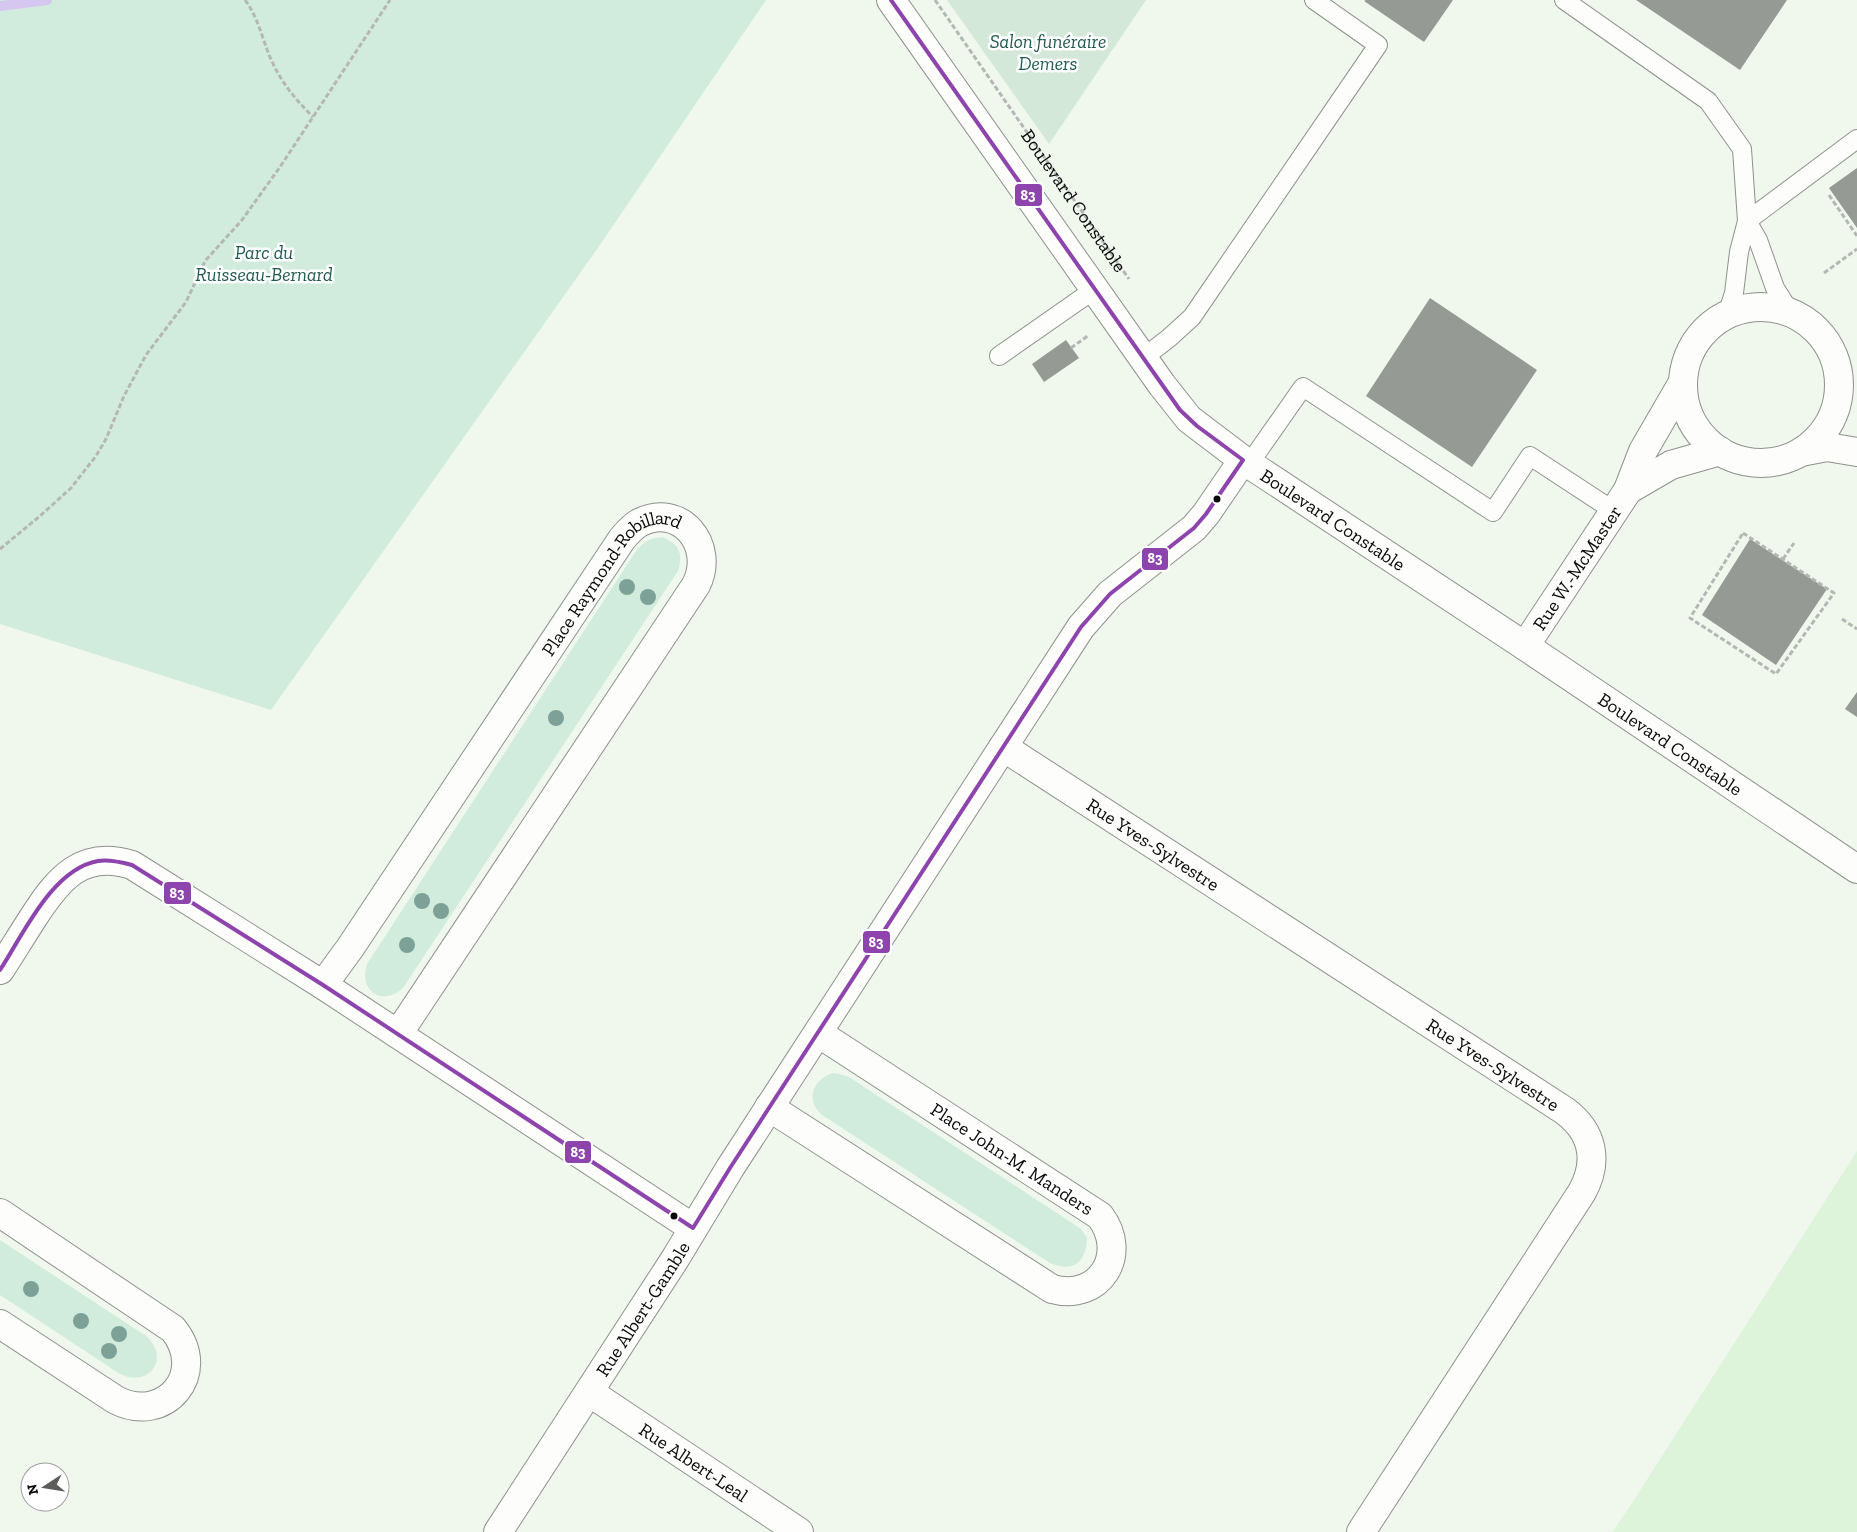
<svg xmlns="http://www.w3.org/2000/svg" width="1857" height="1532" font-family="'Zilla Slab',serif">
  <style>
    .farmland { fill: #ddf4db }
    .green { fill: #d1ecdc }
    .cemetery { fill: #d4e8d9 }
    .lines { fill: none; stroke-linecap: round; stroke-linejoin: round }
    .stream { stroke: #d5c7ef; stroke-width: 10 }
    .building { fill: #969a94 }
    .service-casing { stroke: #8e918d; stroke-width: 20 }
    .minor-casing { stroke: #8e918d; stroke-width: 30 }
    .path { stroke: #b5b7b5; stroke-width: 3; stroke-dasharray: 5 2.5; stroke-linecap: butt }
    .service { stroke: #fdfefc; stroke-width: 18 }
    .minor { stroke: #fdfefc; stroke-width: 28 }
    .bus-1-casing { stroke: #fff; stroke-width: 8 }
    .bus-1 { stroke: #8e44ad; stroke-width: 4 }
    .tree { fill: #7ea197 }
    .bus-dot { fill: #0a0a0a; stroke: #fff; stroke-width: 2 }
    .labels { text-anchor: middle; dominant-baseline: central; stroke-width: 5; stroke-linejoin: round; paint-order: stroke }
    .park-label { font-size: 19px; font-style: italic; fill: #215a4f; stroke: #fff }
    .street-label { font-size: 19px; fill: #0a0a0a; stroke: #fff }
    .line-badge { stroke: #fff; stroke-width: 2 }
    .badge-label { font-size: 14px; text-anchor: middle; font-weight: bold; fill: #fff }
  </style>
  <rect width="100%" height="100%" fill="#f0f8ee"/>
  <polygon class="farmland" points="1857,1151 1857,1532 1612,1532 1630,1506"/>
  <g class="green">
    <polygon points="0,0 766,0 602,242 271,710 0,624"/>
    <path d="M663 537C680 545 683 554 678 571L403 988C382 1007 358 991 367 964L636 551C644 541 650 538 663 537Z"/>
    <path d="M833 1073 840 1074 849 1077 1069 1221 1081 1229 1087 1238C1086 1262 1074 1273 1050 1263L822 1115C805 1100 812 1080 833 1073Z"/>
    <path d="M0 1240 146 1336C171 1358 149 1388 120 1374L0 1295Z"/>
  </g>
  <polygon class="cemetery" points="947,0 1146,0 1049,144"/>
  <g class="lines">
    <polyline class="stream" points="0,6 47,0"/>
  </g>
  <g class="building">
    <polygon points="1366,0 1453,0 1424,42 1364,1"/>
    <polygon points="1636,0 1787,0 1740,70"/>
    <polygon points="1857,168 1857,228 1829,188"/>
    <polygon points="1430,298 1537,370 1472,467 1366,396"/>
    <polygon points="1066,340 1079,358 1044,382 1032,364"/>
    <polygon points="1750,539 1827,589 1776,665 1702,615"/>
    <polygon points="1857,692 1857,717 1845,709"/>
  </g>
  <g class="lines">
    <g class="service-casing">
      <g id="service">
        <polyline points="1564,0 1708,101 1742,149 1747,221 1739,252 1734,293 1727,315"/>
        <polyline points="1747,221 1857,139"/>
        <polyline points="1747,221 1758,240 1775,288 1790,312"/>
        <polyline points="999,356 1095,289"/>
        <polyline points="1143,358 1169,338 1192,317 1378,45 1314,0"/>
        <polyline points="1249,464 1303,387 1493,512 1530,456 1614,511"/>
      </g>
    </g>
    <g class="minor-casing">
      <g id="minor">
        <path id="s2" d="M891 0 1162 385 1189 419 1243 460 1525 646 1857 869"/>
        <circle cx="1761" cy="385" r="78"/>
        <polyline points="1801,452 1827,447 1857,452"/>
        <polyline points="1628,490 1671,465 1720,451"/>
        <path id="s3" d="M1525 646 1628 490 1643 451 1683 382"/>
        <path id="s4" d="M1003 747 1565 1111C1593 1132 1599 1161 1582 1192L1361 1532"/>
        <path d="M0 970C11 953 22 935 33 918 58 879 82 849 132 865L323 985 693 1228"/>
        <path id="s5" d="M323 985 350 948 622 539C627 533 632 527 639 523 680 501 716 546 696 585L398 1034"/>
        <path d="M769 1107 1052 1289C1100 1302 1129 1254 1100 1216L818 1033"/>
        <path d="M0 1213 173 1329C209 1373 165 1425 116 1400L0 1324"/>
        <path id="s6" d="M589 1392 799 1532"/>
        <path id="s7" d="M498 1532 675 1259 730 1168 1081 627 1110 594 1194 528 1206 514 1243 460"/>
      </g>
    </g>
    <g class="path">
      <path d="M245 0C258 17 262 38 270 57 280 81 295 99 313 117"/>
      <path id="s1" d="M935 0 1129 279"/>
      <polyline points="1829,195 1857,236"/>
      <polyline points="1824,273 1857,249"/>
      <polyline points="1071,348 1089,335"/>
      <polygon points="1743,533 1834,593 1776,674 1690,618"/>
      <polyline points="0,549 40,516 71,488 96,456 106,439 124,396 146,355 186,302 205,261 242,220 280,167 390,0"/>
      <polyline points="1783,559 1794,543"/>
      <polyline points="1842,619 1857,629"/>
    </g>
    <use href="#service" class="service"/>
    <use href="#minor" class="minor"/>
    <g class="bus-1-casing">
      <path id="bus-1" d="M0 970C23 935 52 869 98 861 109 859 121 862 132 865L323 985 693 1228 730 1168 1081 627 1110 594 1194 528 1206 514 1243 460 1197 426 1180 410 891 0"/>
    </g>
    <use href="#bus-1" class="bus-1"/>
  </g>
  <g class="tree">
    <circle cx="627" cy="587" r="8"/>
    <circle cx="648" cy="597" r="8"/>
    <circle cx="556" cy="718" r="8"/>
    <circle cx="422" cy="901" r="8"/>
    <circle cx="441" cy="911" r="8"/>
    <circle cx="407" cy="945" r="8"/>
    <circle cx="31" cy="1289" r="8"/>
    <circle cx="81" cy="1321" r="8"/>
    <circle cx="119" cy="1334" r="8"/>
    <circle cx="109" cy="1351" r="8"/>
  </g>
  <g class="bus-dot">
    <circle cx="1217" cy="499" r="4.5"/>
    <circle cx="674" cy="1216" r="4.5"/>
  </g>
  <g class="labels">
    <g class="park-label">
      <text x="1048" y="41">Salon funéraire<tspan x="1048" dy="22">Demers</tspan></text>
      <text x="264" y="252">Parc du<tspan x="264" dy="22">Ruisseau-Bernard</tspan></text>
    </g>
    <g class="street-label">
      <text stroke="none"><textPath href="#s1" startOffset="244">Boulevard Constable</textPath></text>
      <text stroke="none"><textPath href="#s2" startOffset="690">Boulevard Constable</textPath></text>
      <text stroke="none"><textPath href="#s3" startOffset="94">Rue W.-McMaster</textPath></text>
      <text stroke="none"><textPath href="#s5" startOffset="502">Place Raymond-Robillard</textPath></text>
      <text stroke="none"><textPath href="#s2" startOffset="1095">Boulevard Constable</textPath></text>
      <text stroke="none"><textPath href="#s4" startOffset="179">Rue Yves-Sylvestre</textPath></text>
      <text stroke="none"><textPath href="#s4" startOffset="584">Rue Yves-Sylvestre</textPath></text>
      <text transform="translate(1012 1159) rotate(33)">Place John-M. Manders</text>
      <text stroke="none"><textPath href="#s7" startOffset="266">Rue Albert-Gamble</textPath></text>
      <text stroke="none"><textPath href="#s6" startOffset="126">Rue Albert-Leal</textPath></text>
    </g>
  </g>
  <g class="line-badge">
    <rect x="1014" y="183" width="29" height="24" rx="5" fill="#8e44ad"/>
    <rect x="1141" y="547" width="28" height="24" rx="5" fill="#8e44ad"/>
    <rect x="163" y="881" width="29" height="24" rx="5" fill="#8e44ad"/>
    <rect x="862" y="930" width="29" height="24" rx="5" fill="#8e44ad"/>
    <rect x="564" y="1140" width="28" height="24" rx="5" fill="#8e44ad"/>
  </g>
  <g class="badge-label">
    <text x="1028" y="200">83</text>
    <text x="1155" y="563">83</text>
    <text x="177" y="898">83</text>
    <text x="876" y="947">83</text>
    <text x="578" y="1157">83</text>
  </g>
  <g transform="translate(45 1487) rotate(258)"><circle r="24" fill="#ffffff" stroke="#9d9d9d"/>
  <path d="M0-4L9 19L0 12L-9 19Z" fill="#5a5d5a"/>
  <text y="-8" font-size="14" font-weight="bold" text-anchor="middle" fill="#0a0a0a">N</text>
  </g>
</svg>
